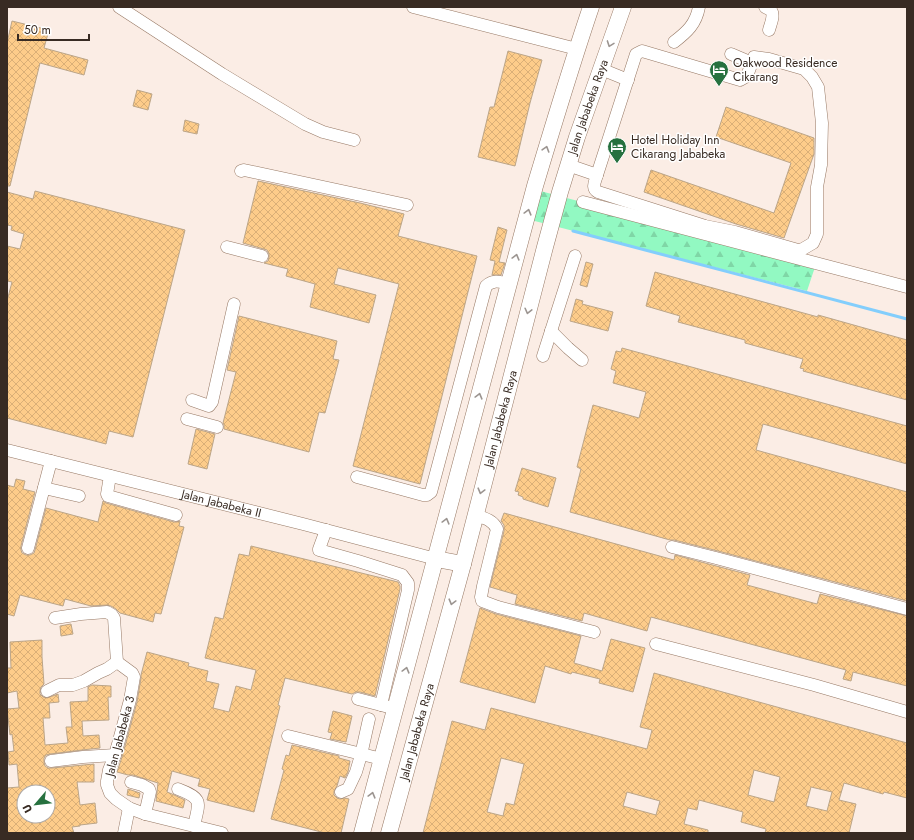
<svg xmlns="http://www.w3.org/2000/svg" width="914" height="840" font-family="Jost,sans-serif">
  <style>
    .forest { fill: url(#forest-firs) }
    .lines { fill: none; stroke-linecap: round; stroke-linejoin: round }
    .stream { stroke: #83cefc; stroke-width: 3 }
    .building { fill: url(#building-cross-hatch); stroke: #bba588; fill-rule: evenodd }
    .minor-casing { stroke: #977965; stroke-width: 13 }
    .major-casing { stroke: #977965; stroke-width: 17 }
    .minor { stroke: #fff; stroke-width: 12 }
    .major { stroke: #fff; stroke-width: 16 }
    .oneway { stroke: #9c9591 }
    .labels { text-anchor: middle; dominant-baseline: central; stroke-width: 3; stroke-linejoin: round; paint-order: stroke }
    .poi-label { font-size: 12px; fill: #382b23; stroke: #fff; text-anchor: start }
    .street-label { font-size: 12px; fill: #382b23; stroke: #fff }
  </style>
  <defs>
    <pattern id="forest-firs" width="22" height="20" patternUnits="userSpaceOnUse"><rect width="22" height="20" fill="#92f9c2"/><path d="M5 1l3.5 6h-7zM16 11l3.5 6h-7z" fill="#7fd6a6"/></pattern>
    <pattern id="building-cross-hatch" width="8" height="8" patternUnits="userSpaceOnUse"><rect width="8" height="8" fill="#fdcc8a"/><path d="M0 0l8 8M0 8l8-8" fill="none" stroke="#daaf77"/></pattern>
  </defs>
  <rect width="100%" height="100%" fill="#fbede5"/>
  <polygon class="forest" points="529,188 816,264 807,291 523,218"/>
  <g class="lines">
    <polyline class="stream" points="573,231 907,319"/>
  </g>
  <g class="building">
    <polygon points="12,21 49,30 44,48 88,60 84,75 40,63 10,186 7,186 7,43"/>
    <polygon points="508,51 542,60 530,103 515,166 478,157 490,107 494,107"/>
    <polygon points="137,90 152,94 148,110 133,106"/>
    <polygon points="726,107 814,138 814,154 784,238 736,224 644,192 651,170 774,213 791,163 716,137"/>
    <polygon points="185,120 199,124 197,134 183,131"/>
    <polygon points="258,181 360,203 404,214 398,236 477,256 420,484 353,466 399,284 338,268 334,284 376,295 369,323 310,307 315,284 286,276 288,269 264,263 268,261 269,257 269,254 267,250 243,243"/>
    <polygon points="35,191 185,230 133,437 109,431 106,444 7,418 7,301 12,282 7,281 7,246 20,249 24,234 11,230 12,226 7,225 7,192 33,199"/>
    <polygon points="498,227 507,230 499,262 505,263 501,275 492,275 495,261 490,260"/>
    <polygon points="586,262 593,264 587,287 580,285"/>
    <polygon points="655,272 818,317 818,315 907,340 907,400 803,371 804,369 800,368 803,359 745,343 745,340 678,322 680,316 646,306"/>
    <polygon points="576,299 583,301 582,304 613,312 608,331 570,321"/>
    <polygon points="239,316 337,341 333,359 339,360 325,413 319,412 309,452 224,429 224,425 223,423 236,372 227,370"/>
    <polygon points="622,348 907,426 907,464 763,424 756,450 907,492 907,601 718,551 674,540 670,540 570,512 581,469 577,467 593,405 639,418 646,392 613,383 616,371 611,369 616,351 621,352"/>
    <polygon points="196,429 215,434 207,469 188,464"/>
    <polygon points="522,468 556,478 548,507 523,499 523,497 518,495 519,492 515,491"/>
    <polygon points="16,479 25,481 23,489 35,492 21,546 21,550 22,553 26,555 30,555 34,553 35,550 46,508 98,522 103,501 106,503 174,522 177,522 180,521 179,526 184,527 161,614 155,613 153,622 120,613 116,609 111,606 107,605 91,606 65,599 63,606 20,595 14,616 7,614 7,485 14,487"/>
    <polygon points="504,513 674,560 675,555 750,575 747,585 817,604 820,594 907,616 907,686 853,672 851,681 843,679 846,670 651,617 647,631 584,613 582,621 515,604 517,595 490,587 504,531 504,525 501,521"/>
    <polygon points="251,546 398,582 400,586 400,589 375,696 360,692 356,692 352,694 285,678 278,705 280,706 254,812 207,800 210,789 198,786 200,779 172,771 167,792 172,794 185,800 183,808 156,801 158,783 133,775 128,775 117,772 122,757 137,702 141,678 141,675 147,652 189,663 188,666 208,671 206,681 219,684 213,708 229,712 236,686 251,690 256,670 205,658 215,617 223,619 239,554 249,556"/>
    <polygon points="480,608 496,614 581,636 574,663 602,671 611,639 645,648 633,692 599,683 600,679 572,672 571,674 545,666 535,703 460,682"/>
    <polygon points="71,624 73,634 61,636 60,626"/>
    <path d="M42 640V657L44 684 41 687 40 691V694L43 697 47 698 58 694 59 702 49 703 50 718H43L45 745 68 743 66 727H72L70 702 88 701V687L92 685 111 686V697H108L109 720 82 721 83 736 99 735 100 748 82 750 50 754 46 755 44 758V762L45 766 48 768H52L94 764V782H77L80 805 95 803 97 823 80 825V826L72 827 74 833H7V788L19 787 17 764 9 765 8 752 14 751 12 734 10 735 7 709 19 708 17 691 7 693V668H11L10 642ZM24 792H48V816H24Z"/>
    <path d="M654 673 907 743V798L884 792 883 794 844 783 839 800 856 804 849 833H765L766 829 741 822 743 812 699 800 697 810 688 808 684 824 708 830V833H423L452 721 485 730 491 708 647 749 652 730 640 727ZM501 758 524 764 514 805 506 803 503 816 487 812ZM754 770 780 777 774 802 748 795ZM811 787 832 792 827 811 806 806ZM627 792 660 801 656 815 623 806Z"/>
    <polygon points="333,711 352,716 346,742 330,739 332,733 328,732"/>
    <polygon points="292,745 339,756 339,758 350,761 348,772 345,778 340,776 337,786 334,791 334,795 337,798 340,799 345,798 349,799 341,833 325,833 271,819 284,770 282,769 286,755 289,756"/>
    <polygon points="128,789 140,793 139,798 127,795"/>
  </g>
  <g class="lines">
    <g class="minor-casing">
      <g id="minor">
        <polyline points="119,7 222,74 305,124 323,132 354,140"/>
        <polyline points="413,7 577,49"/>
        <path d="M765 7C766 8 771 10 771 10 775 16 770 25 769 30"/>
        <path d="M674 42C687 32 696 24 699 7"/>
        <path d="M642 51 740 80 747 76 754 57 769 59 804 69 812 77 818 87 822 123 821 165 817 187V234L813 243 801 250H798L735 232 705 226 598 192C591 188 595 182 597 175L636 54Z"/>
        <polyline points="731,54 752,63"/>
        <polyline points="601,69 628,80"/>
        <polyline points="568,165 597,175"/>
        <polyline points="241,171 244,170 407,205"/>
        <polyline points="583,202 907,287"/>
        <polyline points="227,247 262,256"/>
        <polyline points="551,331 568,348 582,360"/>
        <polyline points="543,356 575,256"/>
        <polyline points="192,400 209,406 212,402 234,304"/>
        <polyline points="187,419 217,427"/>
        <path id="s1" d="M7 450 303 524 436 559"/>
        <polyline points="110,476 107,494 108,496 176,515"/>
        <path d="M357 477 423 495H427L431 492 486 286C493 279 500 282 509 284"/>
        <polyline points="44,488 79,496"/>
        <path d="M475 515C484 518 493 520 497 529L483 586 481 597 482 601 498 607 594 632"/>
        <polyline points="326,530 319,549 319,550 358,561 402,575 408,583 408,590 381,705 396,709"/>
        <polyline points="672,547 716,558 907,609"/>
        <polyline points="28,548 51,461"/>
        <polyline points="55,618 81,614 107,612 112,615 114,618 117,662"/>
        <polyline points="656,644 814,685 907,712"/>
        <polyline points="117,662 132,673 134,677 130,700 115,755 109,770 107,781 107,785 110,793 116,799 129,808 145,814 222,833"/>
        <polyline points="47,691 59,685 73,685 84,681 98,673 107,669 117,662"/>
        <polyline points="358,699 381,705"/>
        <polyline points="288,736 382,759"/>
        <polyline points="51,761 83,757 115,755"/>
        <polyline points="131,782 142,785 149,789 150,792 145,814"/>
        <path d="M178 789C204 799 199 802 194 826"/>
        <polyline points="341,792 348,789 356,772 361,755 369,719"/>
        <polyline points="124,833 129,808"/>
      </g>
    </g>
    <g class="major-casing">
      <g id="major">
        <polyline points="436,559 463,564"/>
        <path d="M362 833 535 186C553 126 571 66 591 7"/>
        <path id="s2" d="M389 833 463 564 545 247 560 192 577 137 623 7"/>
      </g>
    </g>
    <use href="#minor" class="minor"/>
    <use href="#major" class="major"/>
  </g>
  <defs><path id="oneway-chevron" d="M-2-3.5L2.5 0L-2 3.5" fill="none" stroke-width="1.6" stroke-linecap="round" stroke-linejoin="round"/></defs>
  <g class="oneway">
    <use href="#oneway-chevron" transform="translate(610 44) rotate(110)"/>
    <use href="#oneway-chevron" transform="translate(546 149) rotate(-73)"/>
    <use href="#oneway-chevron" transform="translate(528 212) rotate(-75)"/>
    <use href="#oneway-chevron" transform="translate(516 257) rotate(-75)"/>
    <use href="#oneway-chevron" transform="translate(528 311) rotate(104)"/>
    <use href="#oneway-chevron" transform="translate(479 396) rotate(-75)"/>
    <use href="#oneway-chevron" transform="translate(481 491) rotate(105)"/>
    <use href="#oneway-chevron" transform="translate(446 521) rotate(-75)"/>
    <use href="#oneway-chevron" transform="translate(452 602) rotate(105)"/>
    <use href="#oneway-chevron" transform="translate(406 670) rotate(-75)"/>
    <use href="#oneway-chevron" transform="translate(372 795) rotate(-75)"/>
  </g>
  <defs>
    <g id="hotel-pin" transform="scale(1)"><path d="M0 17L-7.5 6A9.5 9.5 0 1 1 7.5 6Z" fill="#26713f" stroke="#fff"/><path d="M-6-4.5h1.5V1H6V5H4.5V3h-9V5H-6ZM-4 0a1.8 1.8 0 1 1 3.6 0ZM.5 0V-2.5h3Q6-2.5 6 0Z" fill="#fff"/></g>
  </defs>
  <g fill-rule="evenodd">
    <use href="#hotel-pin" x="719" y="70"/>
    <use href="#hotel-pin" x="617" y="147"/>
  </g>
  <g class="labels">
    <g class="poi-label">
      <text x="733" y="63">Oakwood Residence<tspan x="733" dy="14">Cikarang</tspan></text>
      <text x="631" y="140">Hotel Holiday Inn<tspan x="631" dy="14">Cikarang Jababeka</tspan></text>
    </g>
    <g class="street-label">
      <text stroke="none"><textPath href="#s2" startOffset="753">Jalan Jababeka Raya</textPath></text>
      <text stroke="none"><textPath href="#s2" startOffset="429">Jalan Jababeka Raya</textPath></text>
      <text stroke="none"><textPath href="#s1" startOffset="221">Jalan Jababeka II</textPath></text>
      <text stroke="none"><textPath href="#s2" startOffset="105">Jalan Jababeka Raya</textPath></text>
      <text transform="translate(120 736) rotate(-75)">Jalan Jababeka 3</text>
    </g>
  </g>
  <rect width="914" height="840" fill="none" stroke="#382b23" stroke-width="16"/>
  <g transform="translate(36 804) rotate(242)"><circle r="19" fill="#ffffff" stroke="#afaaa7"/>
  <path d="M0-3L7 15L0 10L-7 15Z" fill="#26713f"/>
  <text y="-6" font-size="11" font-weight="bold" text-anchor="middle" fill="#382b23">U</text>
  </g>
  <path d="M18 34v6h71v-6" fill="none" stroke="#382b23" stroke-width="2"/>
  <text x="24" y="34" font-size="12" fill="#382b23" stroke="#ffffff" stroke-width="3" paint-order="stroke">50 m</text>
</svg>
